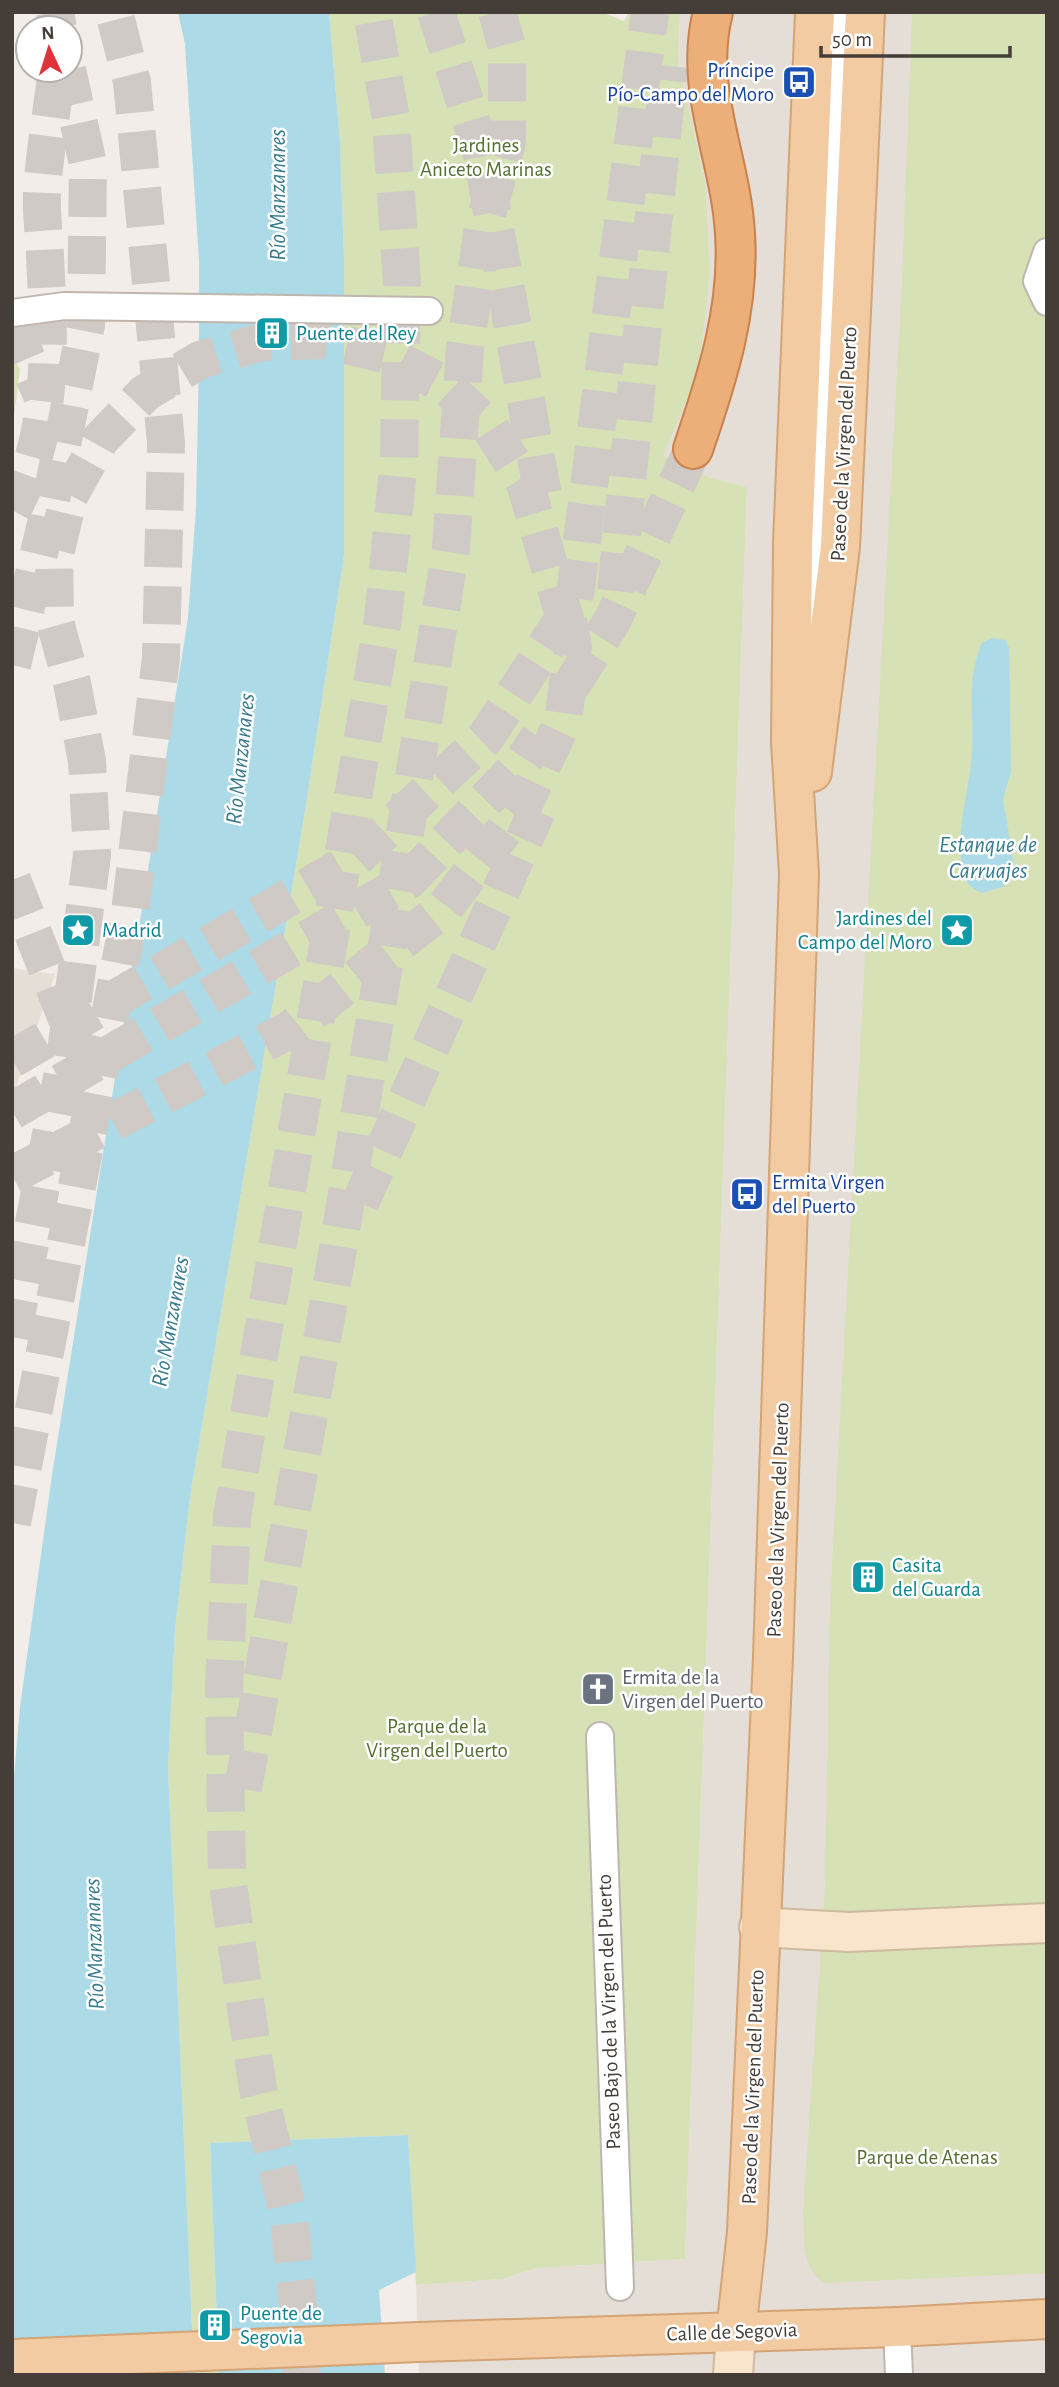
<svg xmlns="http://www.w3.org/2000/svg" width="1059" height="2387" font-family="'Alegreya Sans',sans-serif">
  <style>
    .residential { fill: #e5ded7 }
    .green { fill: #d6e1b6 }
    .water { fill: #acdbe7 }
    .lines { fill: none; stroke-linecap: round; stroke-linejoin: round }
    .highway-tunnel { stroke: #cfcac5; stroke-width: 38; stroke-dasharray: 38 19; stroke-linecap: butt }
    .street-casing { stroke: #bfb6af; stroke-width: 30 }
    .secondary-casing { stroke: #cfb99f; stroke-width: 42 }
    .primary-casing { stroke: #d5a474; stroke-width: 42 }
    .highway-casing { stroke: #ca814b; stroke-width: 42 }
    .street { stroke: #fff; stroke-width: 26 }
    .secondary { stroke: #f8e5cc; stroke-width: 38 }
    .primary { stroke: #f2cba2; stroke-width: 38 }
    .highway { stroke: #ecaf79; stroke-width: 38 }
    .primary-bridge-casing { stroke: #d5a474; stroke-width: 42; stroke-linecap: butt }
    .primary-bridge { stroke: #f2cba2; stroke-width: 38 }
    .labels { text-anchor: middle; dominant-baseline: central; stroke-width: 5; stroke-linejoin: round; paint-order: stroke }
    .transit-label { font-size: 21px; fill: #164399; stroke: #fff; text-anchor: end }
    .park-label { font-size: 21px; fill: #556f32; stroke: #fff }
    .culture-label { font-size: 21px; fill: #0d838f; stroke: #fff; text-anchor: start }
    .street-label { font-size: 21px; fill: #453d38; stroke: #fff }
    .worship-label { font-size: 21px; fill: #5b616d; stroke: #fff; text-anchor: start }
    .water-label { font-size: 23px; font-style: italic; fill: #377a8d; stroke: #fff }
  </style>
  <rect width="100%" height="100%" fill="#f2ede8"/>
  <g class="residential">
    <polygon points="680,12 1047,12 1047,2375 419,2375 416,2285 502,2279 537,2268 685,2259 747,487 711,478 662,456 691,390 702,346 710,275 696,147 678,61"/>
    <polygon points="12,968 55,974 12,1099"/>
  </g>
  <g class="green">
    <polygon points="329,12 601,12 624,21 629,12 680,12 678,61 705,183 710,275 702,346 691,390 663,456 711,478 747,487 685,2259 537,2268 502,2279 416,2285 408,2135 210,2143 219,2375 194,2375 168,1767 175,1630 190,1497 305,811 344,556 344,260 340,142"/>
    <path d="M912 12H1047V2273L823 2283C800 2263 804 2238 803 2211L825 1888 830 1601 902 280Z"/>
    <polygon points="12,358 20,369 12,431"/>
  </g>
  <g class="water">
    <polygon points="178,12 329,12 340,142 344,260 344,556 305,811 190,1497 175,1630 168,1767 194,2375 14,2375 12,1801 20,1707 52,1475 188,618 196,508 199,357 199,261 185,44"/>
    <path d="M991 638 1005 640 1009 647 1011 772 1003 799 1014 864 1005 886 982 893C973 889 967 885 964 875 953 833 970 793 972 751 974 715 966 678 982 643Z"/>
    <polygon points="408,2135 416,2272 379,2290 385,2375 219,2375 210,2143"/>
  </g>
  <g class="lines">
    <g class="highway-tunnel">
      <polyline points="55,12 58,28"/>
      <polyline points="436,12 482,155 543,496"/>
      <polyline points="12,324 42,395"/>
      <path d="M12 510C55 432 49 341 45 255 44 234 41 212 42 191 45 151 52 110 57 70"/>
      <polyline points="616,591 669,66"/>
      <polyline points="12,665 47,520 86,325 88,164 67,70"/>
      <polyline points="571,686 612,621 693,449"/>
      <polyline points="12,880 67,1019"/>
      <polyline points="12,1059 355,859 486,737 574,603 650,12"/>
      <polyline points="12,1111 409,880 524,760 539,737"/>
      <polyline points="12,1175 291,1029 444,908 523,806 563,721 573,646 568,621"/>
      <polyline points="360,1203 537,811"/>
      <polyline points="12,1337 64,1067 92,855 87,761 72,683 55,622 54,558 69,496 100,440 145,393 200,360 261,342 325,340 388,355 445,385 491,429 525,483 573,646"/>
      <polyline points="12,1523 130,912 161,658 166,443 132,82 114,12"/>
      <polyline points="243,1789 338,1249 451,548 465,348 483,228 507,142 507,47 497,12"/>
      <polyline points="301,2375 303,2355 289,2216 258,2089 227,1878 224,1687 232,1517 383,619 399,459 402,283 391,120 372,12"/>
    </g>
    <g class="street-casing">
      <g id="street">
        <polyline points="1047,252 1037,281 1047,302"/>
        <polyline points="12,313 64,306 429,311"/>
        <polyline points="810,652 840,12"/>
        <polyline points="600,1736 620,2287"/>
        <polyline points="897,2327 899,2375"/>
      </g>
    </g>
    <g class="secondary-casing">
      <g id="secondary">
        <polyline points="759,1927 849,1932 1047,1923"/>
        <polyline points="733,2375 736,2332"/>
      </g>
    </g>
    <g class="primary-casing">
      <g id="primary">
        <polyline points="812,772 840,547 865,12"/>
        <polyline points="736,2332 747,2232 773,1657 799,874 791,742 793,543 815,12"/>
        <polyline points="418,2342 897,2327 1047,2319"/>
      </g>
    </g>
    <g class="highway-casing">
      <path id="highway" d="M693 449C717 379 740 308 735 234 731 158 693 89 713 12"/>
    </g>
    <use href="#street" class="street"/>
    <use href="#secondary" class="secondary"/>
    <use href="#primary" class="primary"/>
    <use href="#highway" class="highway"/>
    <g class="primary-bridge-casing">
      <polyline id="primary-bridge" points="12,2359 418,2342"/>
    </g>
    <use href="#primary-bridge" class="primary-bridge"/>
  </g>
  <defs>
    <g id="bus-square" transform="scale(1.75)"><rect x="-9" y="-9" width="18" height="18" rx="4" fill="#1a4fb4" stroke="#fff"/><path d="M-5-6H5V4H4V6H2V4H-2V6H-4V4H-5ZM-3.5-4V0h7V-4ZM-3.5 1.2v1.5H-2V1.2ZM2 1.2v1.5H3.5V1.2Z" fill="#fff"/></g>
    <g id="building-square" transform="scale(1.75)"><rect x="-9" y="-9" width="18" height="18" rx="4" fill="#0f9aa8" stroke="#fff"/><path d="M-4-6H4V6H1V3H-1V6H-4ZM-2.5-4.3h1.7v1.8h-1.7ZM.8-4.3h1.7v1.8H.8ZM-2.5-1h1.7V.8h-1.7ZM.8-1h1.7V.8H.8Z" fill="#fff"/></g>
    <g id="sight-square" transform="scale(1.75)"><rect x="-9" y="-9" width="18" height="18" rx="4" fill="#0f9aa8" stroke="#fff"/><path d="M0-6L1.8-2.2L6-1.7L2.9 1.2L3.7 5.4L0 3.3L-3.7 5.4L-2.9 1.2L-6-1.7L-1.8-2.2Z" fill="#fff"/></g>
    <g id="church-square" transform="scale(1.75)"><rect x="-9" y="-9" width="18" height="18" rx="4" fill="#6b7280" stroke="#fff"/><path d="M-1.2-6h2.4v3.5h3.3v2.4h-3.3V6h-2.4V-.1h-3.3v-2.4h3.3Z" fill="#fff"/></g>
  </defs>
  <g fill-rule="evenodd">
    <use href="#bus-square" x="799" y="82"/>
    <use href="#building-square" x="272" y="333"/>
    <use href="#sight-square" x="78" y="930"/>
    <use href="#sight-square" x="957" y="930"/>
    <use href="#bus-square" x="747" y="1194"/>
    <use href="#building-square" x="868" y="1577"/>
    <use href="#church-square" x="598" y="1689"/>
    <use href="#building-square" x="215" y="2325"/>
  </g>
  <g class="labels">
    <g class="transit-label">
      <text x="774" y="70">Príncipe<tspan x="774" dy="24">Pío-Campo del Moro</tspan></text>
      <text x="772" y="1182" text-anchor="start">Ermita Virgen<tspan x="772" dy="24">del Puerto</tspan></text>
    </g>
    <g class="park-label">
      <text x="486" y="145">Jardines<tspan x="486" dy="24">Aniceto Marinas</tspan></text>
      <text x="437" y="1726">Parque de la<tspan x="437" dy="24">Virgen del Puerto</tspan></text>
      <text x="927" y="2157">Parque de Atenas</text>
    </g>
    <g class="culture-label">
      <text x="296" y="333">Puente del Rey</text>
      <text x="932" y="918" text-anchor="end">Jardines del<tspan x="932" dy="24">Campo del Moro</tspan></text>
      <text x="102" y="930">Madrid</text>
      <text x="892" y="1565">Casita<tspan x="892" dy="24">del Guarda</tspan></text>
      <text x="240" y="2313">Puente de<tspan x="240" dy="24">Segovia</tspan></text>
    </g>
    <g class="street-label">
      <text transform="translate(844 444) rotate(-87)">Paseo de la Virgen del Puerto</text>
      <text transform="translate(778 1520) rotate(-88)">Paseo de la Virgen del Puerto</text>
      <text transform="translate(609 2012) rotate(-92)">Paseo Bajo de la Virgen del Puerto</text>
      <text transform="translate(753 2087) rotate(-88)">Paseo de la Virgen del Puerto</text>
      <text transform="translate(732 2332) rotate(-2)">Calle de Segovia</text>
    </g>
    <g class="worship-label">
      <text x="622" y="1677">Ermita de la<tspan x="622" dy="24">Virgen del Puerto</tspan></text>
    </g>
    <g class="water-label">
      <text transform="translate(278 195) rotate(-90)">Río Manzanares</text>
      <text transform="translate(241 759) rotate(-84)">Río Manzanares</text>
      <text x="988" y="845">Estanque de<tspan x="988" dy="26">Carruajes</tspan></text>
      <text transform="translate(171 1322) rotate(-80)">Río Manzanares</text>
      <text transform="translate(95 1944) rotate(-92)">Río Manzanares</text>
    </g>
  </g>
  <rect width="1059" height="2387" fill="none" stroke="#453d38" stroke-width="28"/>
  <g transform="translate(49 49) rotate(356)"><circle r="33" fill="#ffffff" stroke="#b5b1af" stroke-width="2"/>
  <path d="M0-5L12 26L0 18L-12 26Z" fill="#df323b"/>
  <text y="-10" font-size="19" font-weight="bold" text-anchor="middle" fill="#453d38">N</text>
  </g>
  <path d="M821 46v10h189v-10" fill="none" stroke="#453d38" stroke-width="3.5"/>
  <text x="832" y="46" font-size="21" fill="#453d38" stroke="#ffffff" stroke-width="5" paint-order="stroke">50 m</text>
</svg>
